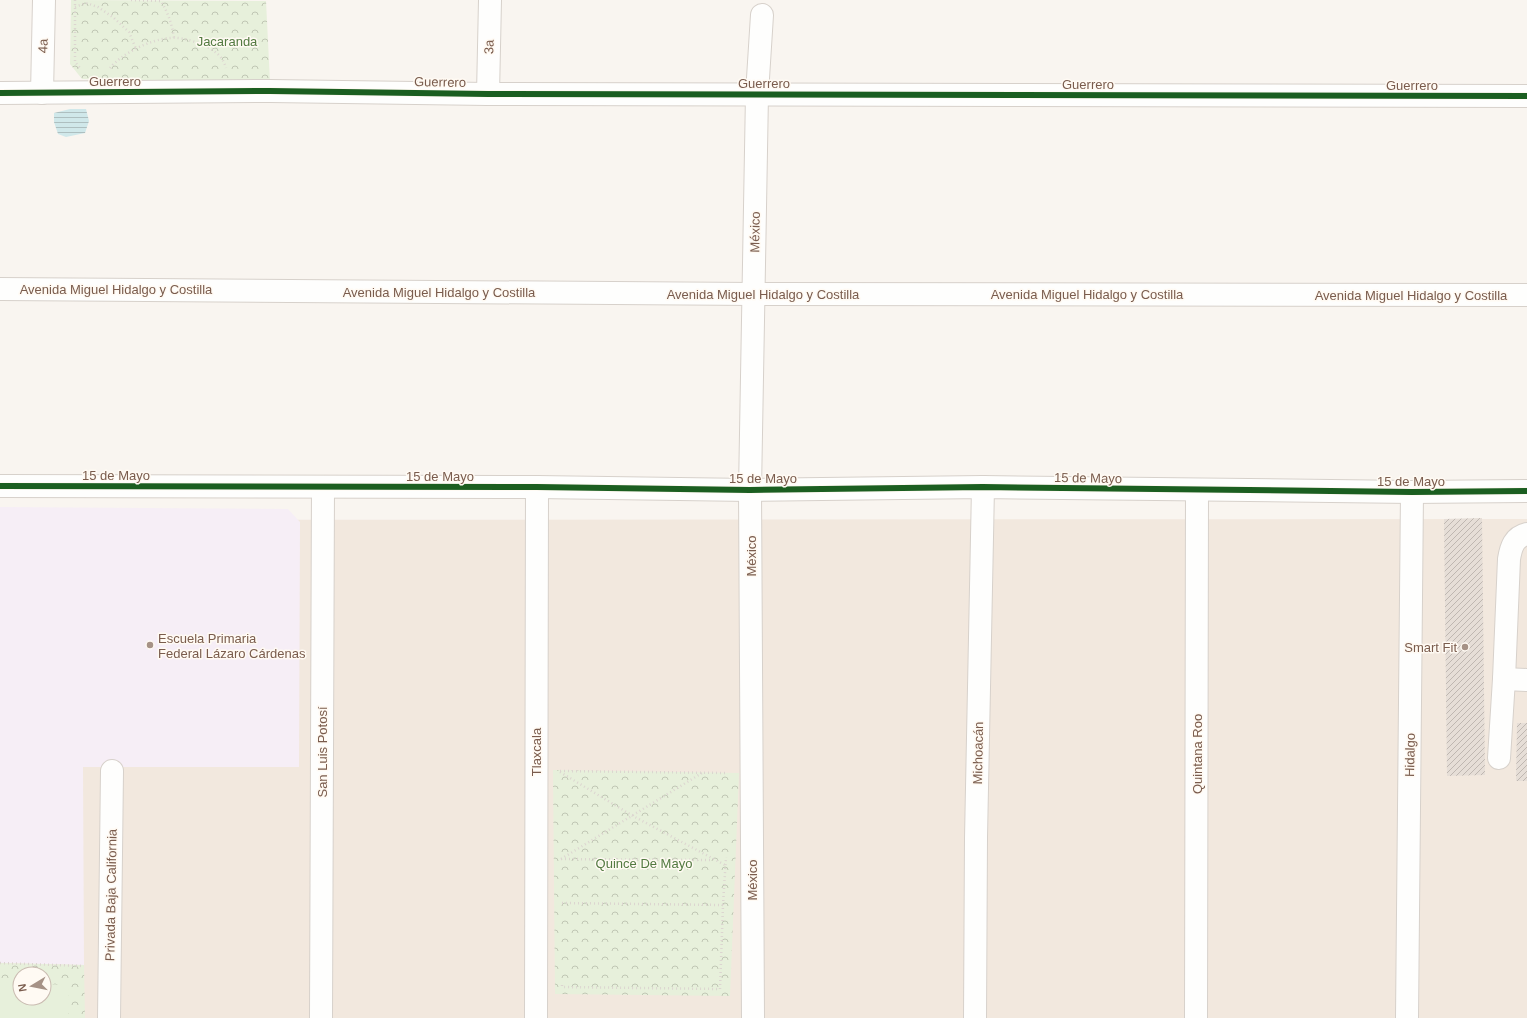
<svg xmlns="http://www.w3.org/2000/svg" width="1527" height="1018" font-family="Helvetica,sans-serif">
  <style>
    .residential { fill: #f2e8de; fill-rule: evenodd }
    .education { fill: #f6eef6 }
    .park { fill: url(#park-crowns); fill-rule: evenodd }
    .garden { fill: #e7f0db }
    .water { fill: url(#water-rules) }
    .building { fill: url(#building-hatch) }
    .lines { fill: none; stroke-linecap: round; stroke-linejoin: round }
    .minor-casing { stroke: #d7d1cb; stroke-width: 24 }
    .path { stroke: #dcd5d0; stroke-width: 2.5; stroke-dasharray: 1 3; stroke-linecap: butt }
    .minor { stroke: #fefefd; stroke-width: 22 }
    .cycleway-casing { stroke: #fffaf3; stroke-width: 8 }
    .cycleway { stroke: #1b5e20; stroke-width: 6 }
    .poi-dot { fill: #a69286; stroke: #fffaf3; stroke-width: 1.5 }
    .labels { text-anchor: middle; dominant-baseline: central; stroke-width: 3; stroke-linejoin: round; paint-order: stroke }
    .park-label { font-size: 13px; fill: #537a41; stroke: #fffaf3 }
    .street-label { font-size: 13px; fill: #7a5c4d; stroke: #fffaf3 }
    .poi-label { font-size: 13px; fill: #7a5c4d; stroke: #fffaf3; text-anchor: start }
  </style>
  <defs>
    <pattern id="park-crowns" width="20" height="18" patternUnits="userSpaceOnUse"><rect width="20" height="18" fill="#e7f0db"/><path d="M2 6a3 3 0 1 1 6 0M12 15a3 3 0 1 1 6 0" fill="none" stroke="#c0c6b4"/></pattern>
    <pattern id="water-rules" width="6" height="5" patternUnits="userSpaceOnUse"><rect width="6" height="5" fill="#d0e8ea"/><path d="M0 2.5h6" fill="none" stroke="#aebfc0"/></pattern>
    <pattern id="building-hatch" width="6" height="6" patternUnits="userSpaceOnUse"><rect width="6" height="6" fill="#e6ded7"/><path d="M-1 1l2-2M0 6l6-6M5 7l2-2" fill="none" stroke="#bfb7b1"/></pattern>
  </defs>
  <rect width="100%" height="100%" fill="#f9f5f0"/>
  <path class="residential" d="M1527 519V1018H0V520ZM20 974H44V998H20Z"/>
  <polygon class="education" points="0,507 288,509 300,522 299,767 83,767 84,965 0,963"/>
  <g class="park">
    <polygon points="71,0 266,1 270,82 82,79 70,64"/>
    <polygon points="553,770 739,773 730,996 555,994"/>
    <path d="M0 963 84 965 85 1018H0ZM20 974H44V998H20Z"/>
  </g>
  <polygon class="garden" points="0,982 20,983 20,998 44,998 44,984 69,985 68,1018 0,1018"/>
  <polygon class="water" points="70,109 86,109 89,121 85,133 66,137 58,134 54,122 54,113"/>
  <g class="building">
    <polygon points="1482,518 1485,775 1447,776 1444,519"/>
    <polygon points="1517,723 1527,723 1527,781 1516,781"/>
  </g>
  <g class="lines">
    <g class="minor-casing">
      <g id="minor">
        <polyline points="0,93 270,91 488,94 1527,96"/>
        <polyline points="42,93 44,0"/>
        <polyline points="488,94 490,0"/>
        <polyline points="0,289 754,294 1527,295"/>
        <polyline points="0,486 537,487 750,490 983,487 1412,492 1527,491"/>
        <polyline points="1504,679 1527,680"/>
        <path d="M1499 758 1504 679 1509 559C1511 547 1514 537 1527 534"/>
        <polyline points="109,1018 112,771"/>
        <polyline points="321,1018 323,487"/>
        <polyline points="536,1018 537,487"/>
        <polyline points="753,1018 750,490 757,94 762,15"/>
        <polyline points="975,1018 976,838 983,487"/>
        <polyline points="1196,1018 1197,491"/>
        <polyline points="1407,1018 1412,492"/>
      </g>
    </g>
    <g class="path">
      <polyline points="75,0 75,62 80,68"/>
      <path d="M131 0 161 1C168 13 172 24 174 38"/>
      <polyline points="75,7 86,3 98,7 114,18 129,32 136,49"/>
      <path d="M110 68C122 53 152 39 170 38 182 37 193 41 203 45 214 50 223 56 226 68"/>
      <polyline points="560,771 727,773"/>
      <polyline points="560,772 633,816 725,865"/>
      <polyline points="561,859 702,773"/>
      <polyline points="561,859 712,860"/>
      <polyline points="562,903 723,905 720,989 562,987 562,985"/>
      <polyline points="723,905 726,857"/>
      <polyline points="0,963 84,966"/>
    </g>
    <use href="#minor" class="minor"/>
    <g class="cycleway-casing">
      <g id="cycleway">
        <polyline points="0,93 270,91 488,94 1527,96"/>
        <polyline points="0,486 537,487 750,490 983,487 1412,492 1527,491"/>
      </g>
    </g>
    <use href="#cycleway" class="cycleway"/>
  </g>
  <g class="poi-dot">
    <circle cx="150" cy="645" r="4"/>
    <circle cx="1465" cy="647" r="4"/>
  </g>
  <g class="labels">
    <g class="park-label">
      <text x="227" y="41">Jacaranda</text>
      <text x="644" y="863">Quince De Mayo</text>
    </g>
    <g class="street-label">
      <text transform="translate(43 46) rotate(-89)">4a</text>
      <text transform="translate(489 47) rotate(-89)">3a</text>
      <text x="115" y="81">Guerrero</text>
      <text transform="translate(440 82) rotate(1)">Guerrero</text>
      <text x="764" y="83">Guerrero</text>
      <text x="1088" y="84">Guerrero</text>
      <text x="1412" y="85">Guerrero</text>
      <text transform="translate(755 232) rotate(-89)">México</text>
      <text x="116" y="289">Avenida Miguel Hidalgo y Costilla</text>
      <text x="439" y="292">Avenida Miguel Hidalgo y Costilla</text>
      <text x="763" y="294">Avenida Miguel Hidalgo y Costilla</text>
      <text x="1087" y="294">Avenida Miguel Hidalgo y Costilla</text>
      <text x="1411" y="295">Avenida Miguel Hidalgo y Costilla</text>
      <text x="116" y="475">15 de Mayo</text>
      <text x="440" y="476">15 de Mayo</text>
      <text x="763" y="478">15 de Mayo</text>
      <text transform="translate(1088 478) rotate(1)">15 de Mayo</text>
      <text x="1411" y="481">15 de Mayo</text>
      <text transform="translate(751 556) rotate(-90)">México</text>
      <text transform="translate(322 752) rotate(-90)">San Luis Potosí</text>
      <text transform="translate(536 752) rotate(-90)">Tlaxcala</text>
      <text transform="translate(978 753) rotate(-89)">Michoacán</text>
      <text transform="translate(1197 754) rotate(-90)">Quintana Roo</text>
      <text transform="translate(1410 755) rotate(-89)">Hidalgo</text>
      <text transform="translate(752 880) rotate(-90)">México</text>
      <text transform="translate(111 895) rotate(-89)">Privada Baja California</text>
    </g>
    <g class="poi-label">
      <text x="158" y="638">Escuela Primaria<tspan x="158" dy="15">Federal Lázaro Cárdenas</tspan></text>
      <text x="1457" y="647" text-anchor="end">Smart Fit</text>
    </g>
  </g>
  <g transform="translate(32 986) rotate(260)"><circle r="19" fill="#fffaf3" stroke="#cabbb1"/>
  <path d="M0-3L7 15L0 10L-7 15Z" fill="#a69286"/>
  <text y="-6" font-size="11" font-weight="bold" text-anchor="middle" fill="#7a5c4d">N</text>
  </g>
</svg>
